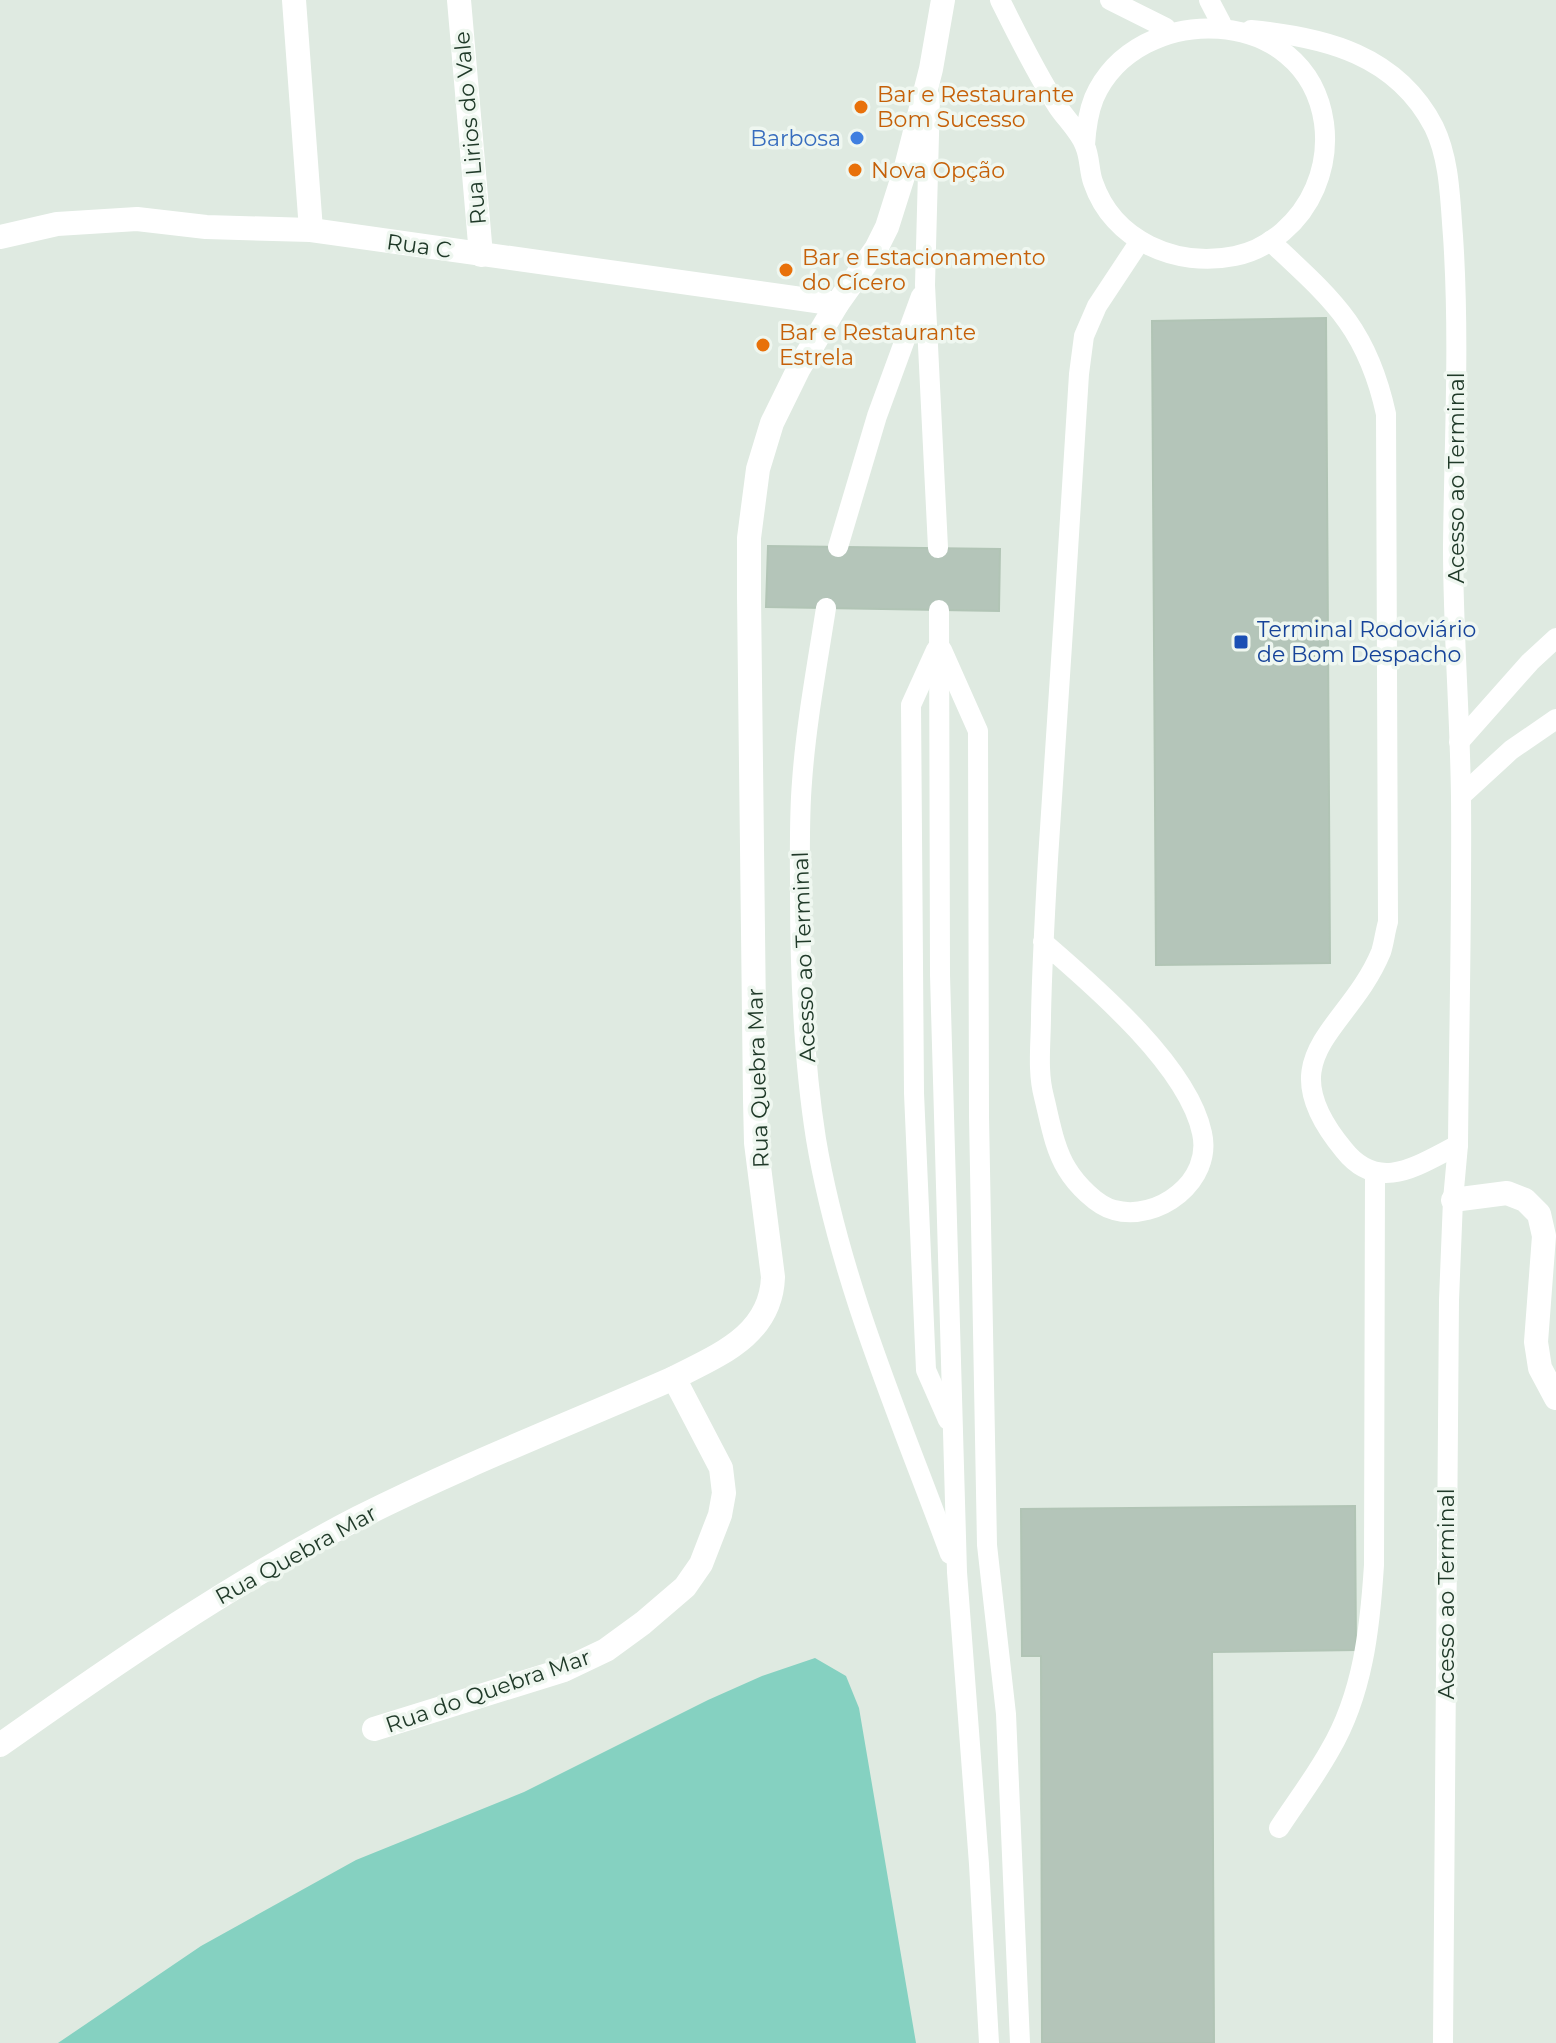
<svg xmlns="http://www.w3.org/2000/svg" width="1556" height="2043" font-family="Montserrat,sans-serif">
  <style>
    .water { fill: #85d1c1 }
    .building { fill: #b4c5b9; stroke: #b1c4b5; stroke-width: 2 }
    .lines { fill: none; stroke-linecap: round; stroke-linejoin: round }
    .service { stroke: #fff; stroke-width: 20 }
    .minor { stroke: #fff; stroke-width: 24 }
    .food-dot { fill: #e8710a; stroke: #eff7f0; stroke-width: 3 }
    .shop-dot { fill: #3f7fe0; stroke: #eff7f0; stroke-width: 3 }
    .transit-dot { fill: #1a4fb4; stroke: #eff7f0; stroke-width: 3 }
    .labels { text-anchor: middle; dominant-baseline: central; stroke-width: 7; stroke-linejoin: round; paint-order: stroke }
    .food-label { font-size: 22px; fill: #c56008; stroke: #eff7f0; text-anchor: start }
    .street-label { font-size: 22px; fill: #203a29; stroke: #eff7f0 }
    .shop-label { font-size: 22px; fill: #366cbe; stroke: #eff7f0; text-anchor: end }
    .transit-label { font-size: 22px; fill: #164399; stroke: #eff7f0; text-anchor: start }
  </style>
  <rect width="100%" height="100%" fill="#dfeae1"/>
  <polygon class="water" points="815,1658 846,1676 859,1708 916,2043 58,2043 201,1946 356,1860 524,1792 708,1700 762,1676"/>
  <g class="building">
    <polygon points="1326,318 1330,963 1156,965 1152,321"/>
    <polygon points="768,546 1000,549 999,611 766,607"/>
    <polygon points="1355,1506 1356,1650 1212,1652 1214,2043 1042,2043 1041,1656 1022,1656 1021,1509"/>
  </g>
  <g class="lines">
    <g class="service">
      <path d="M1000 0C1018 36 1036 73 1058 107 1066 119 1080 132 1085 146 1090 157 1089 171 1093 182 1113 241 1176 268 1235 256 1270 249 1301 221 1315 188 1324 167 1327 146 1324 123 1307 3 1137 0 1094 98 1088 113 1086 129 1085 145"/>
      <polyline points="1110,0 1166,28"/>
      <polyline points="1209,0 1221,23"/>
      <path d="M1251 30C1325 37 1397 55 1434 127 1450 160 1450 200 1453 236 1460 340 1454 444 1453 548 1453 631 1460 714 1461 797 1462 913 1459 1029 1458 1145L1453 1200 1449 1300 1443 2043"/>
      <polyline points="930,97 925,285 938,548"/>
      <path d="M1270 241C1332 299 1367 327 1386 414L1388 922C1385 932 1384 943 1381 952 1348 1032 1265 1055 1344 1150 1379 1194 1418 1165 1458 1145"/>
      <polyline points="838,547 877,416 921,296"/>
      <path d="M826 608C817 666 806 724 802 782 799 818 800 855 800 891 800 974 803 1057 816 1139 840 1282 900 1418 950 1554"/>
      <polyline points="939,610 940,975 957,1572 979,1864 989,2043"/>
      <polyline points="936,650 911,705 914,1093 926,1370 948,1420"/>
      <polyline points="942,650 978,731 979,1116 987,1545 1006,1714 1020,2043"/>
      <polyline points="1459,742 1530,662 1556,638"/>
      <polyline points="1461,796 1511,750 1556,719"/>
      <path d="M1043 942C1094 986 1188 1066 1202 1133 1213 1181 1158 1222 1114 1210 1097 1206 1076 1184 1067 1169 1054 1148 1050 1121 1044 1097 1037 1071 1041 1043 1041 1016 1042 963 1045 911 1048 859 1059 697 1069 536 1079 374L1084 336 1097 306 1140 241"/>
      <path d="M1279 1828C1296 1802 1315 1777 1330 1750 1363 1694 1370 1628 1374 1565L1375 1174"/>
    </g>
    <g class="minor">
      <polyline points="294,0 311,230"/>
      <polyline points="459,0 481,255"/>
      <polyline points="0,237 57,224 137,219 206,227 311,230 837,304"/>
      <polyline points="1453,1200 1507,1193 1525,1200 1539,1214 1544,1236 1536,1342 1540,1368 1556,1398"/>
      <polyline points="374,1729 564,1670 606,1650 643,1623 685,1587 701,1564 720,1515 724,1493 721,1468 674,1378"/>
      <path d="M0 1745C116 1663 232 1583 358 1518 461 1466 569 1424 674 1378 719 1355 771 1335 773 1277L756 1143 755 1100 749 596V538L758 469 772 423 799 368 837 304 876 249 887 227 906 167 931 69 943 0"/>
    </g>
  </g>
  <g class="food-dot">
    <circle cx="861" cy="107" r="8"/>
    <circle cx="855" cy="170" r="8"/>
    <circle cx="786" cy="270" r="8"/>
    <circle cx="763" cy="345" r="8"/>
  </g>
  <circle class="shop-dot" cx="857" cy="138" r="8"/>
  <rect class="transit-dot" x="1233" y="634" width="16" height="16" rx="4"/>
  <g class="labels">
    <g class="food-label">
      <text x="877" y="94">Bar e Restaurante<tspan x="877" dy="25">Bom Sucesso</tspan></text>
      <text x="871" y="170">Nova Opção</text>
      <text x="802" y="257">Bar e Estacionamento<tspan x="802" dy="25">do Cícero</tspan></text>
      <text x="779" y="332">Bar e Restaurante<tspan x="779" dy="25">Estrela</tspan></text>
    </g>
    <g class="street-label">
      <text transform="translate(470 128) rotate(-95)">Rua Lirios do Vale</text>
      <text transform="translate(419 246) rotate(8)">Rua C</text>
      <text transform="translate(1456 478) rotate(-90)">Acesso ao Terminal</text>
      <text transform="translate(804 957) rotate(-92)">Acesso ao Terminal</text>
      <text transform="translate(758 1078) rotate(-92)">Rua Quebra Mar</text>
      <text transform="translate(296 1555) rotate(-29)">Rua Quebra Mar</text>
      <text transform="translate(1446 1594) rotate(-90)">Acesso ao Terminal</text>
      <text transform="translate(488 1691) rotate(-19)">Rua do Quebra Mar</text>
    </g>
    <g class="shop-label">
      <text x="841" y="138">Barbosa</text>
    </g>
    <g class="transit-label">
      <text x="1257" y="629">Terminal Rodoviário<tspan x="1257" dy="25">de Bom Despacho</tspan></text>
    </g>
  </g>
</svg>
